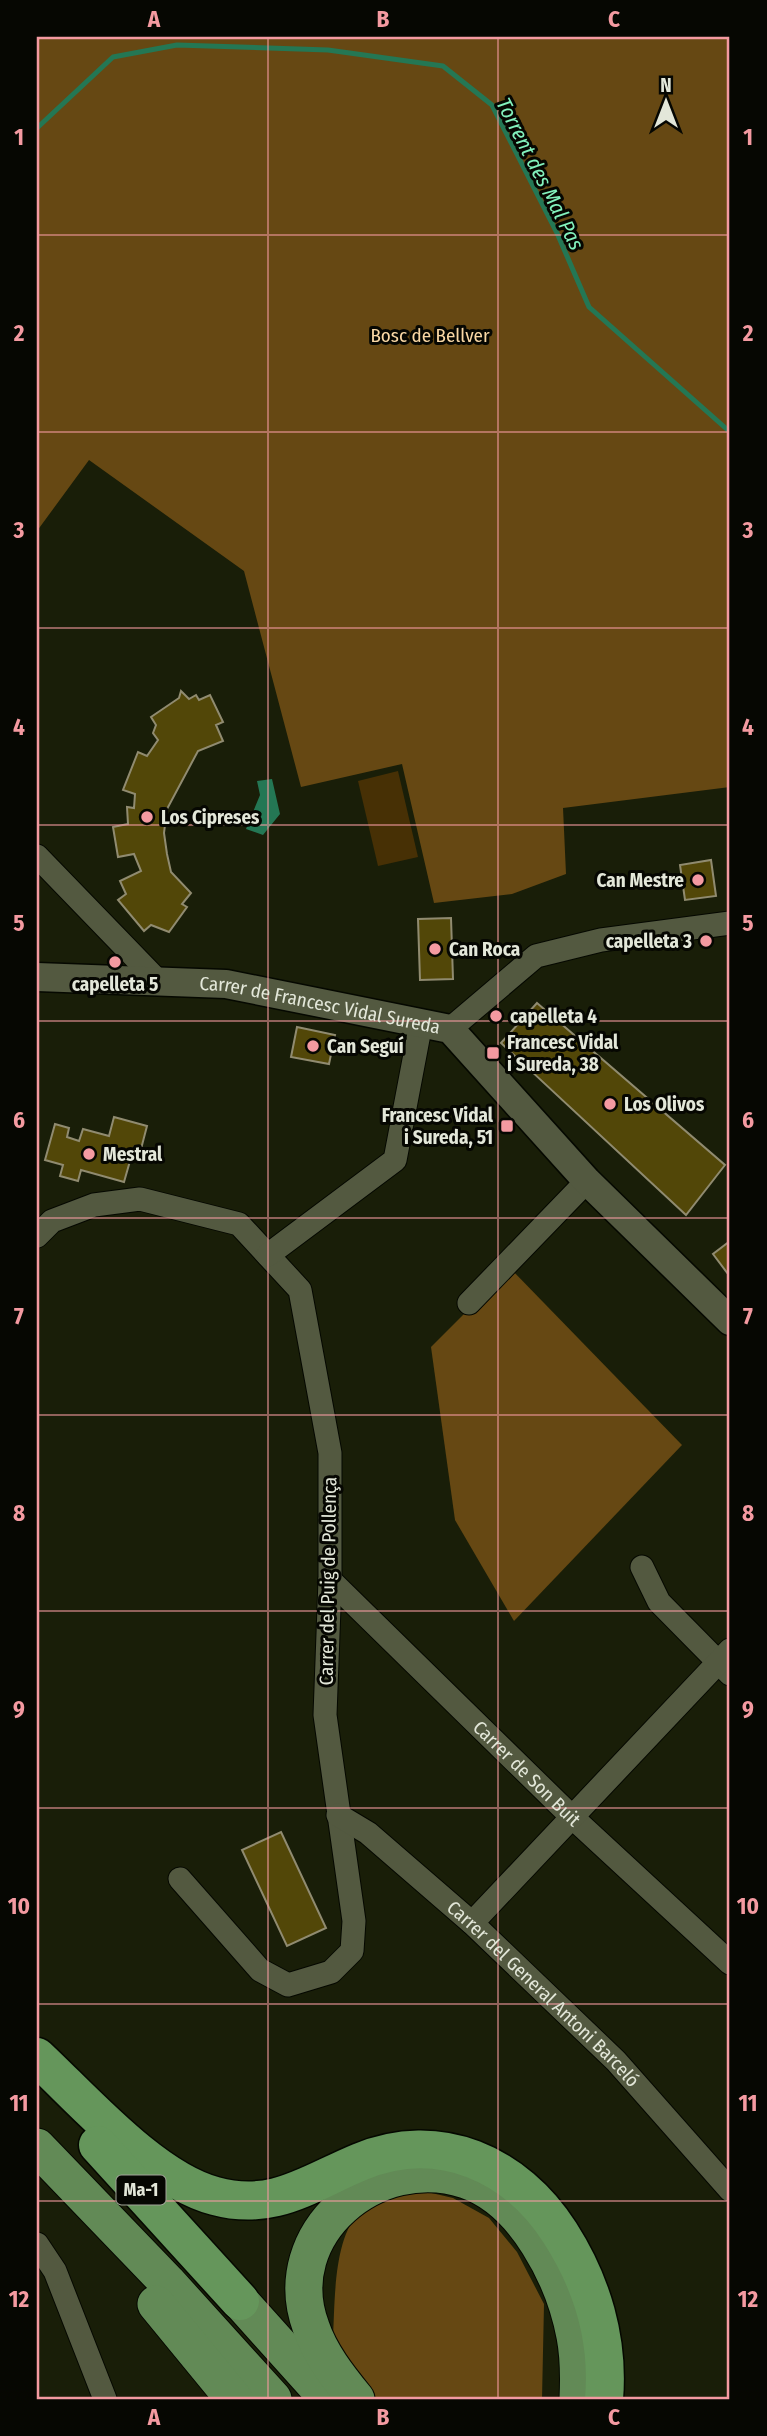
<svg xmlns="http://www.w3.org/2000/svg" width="767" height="2436" font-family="'Fira Sans Condensed',sans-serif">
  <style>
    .green { fill: #473005 }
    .forest { fill: #664813 }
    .water { fill: #247754 }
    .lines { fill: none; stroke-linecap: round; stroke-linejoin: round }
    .stream { stroke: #247754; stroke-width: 5 }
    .building { fill: #524708; stroke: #908b70; stroke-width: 2 }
    .minor-casing { stroke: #050800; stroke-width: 25 }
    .tertiary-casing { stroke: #050800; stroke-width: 31 }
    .trunk-casing { stroke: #050800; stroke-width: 39 }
    .motorway-casing { stroke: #050800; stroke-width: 41 }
    .minor { stroke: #535940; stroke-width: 23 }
    .tertiary { stroke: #535940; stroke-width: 28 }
    .trunk { stroke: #628a56; stroke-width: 37 }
    .motorway { stroke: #65965b; stroke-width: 38 }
    .grid { fill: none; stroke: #f49aa1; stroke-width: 2; stroke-opacity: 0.55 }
    .poi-dot { fill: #f49aa1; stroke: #060702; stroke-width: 2.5 }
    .labels { text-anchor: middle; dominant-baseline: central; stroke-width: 6; stroke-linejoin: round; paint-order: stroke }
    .shield { fill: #060702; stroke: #a1a498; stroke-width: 2 }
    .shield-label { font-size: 18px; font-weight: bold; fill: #e3e7d9 }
    .park-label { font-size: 19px; fill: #fad8a5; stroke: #060702 }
    .poi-label { font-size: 19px; font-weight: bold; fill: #e3e7d9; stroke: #060702; text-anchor: start }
    .street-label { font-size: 19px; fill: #e3e7d9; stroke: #060702 }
    .water-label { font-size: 21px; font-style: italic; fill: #83f2bd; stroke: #060702 }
    .neatline { fill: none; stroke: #f49aa1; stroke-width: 2.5 }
    .grid-label { font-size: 23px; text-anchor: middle; font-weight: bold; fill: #f49aa1 }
  </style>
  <rect width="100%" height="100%" fill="#191e08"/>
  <polygon class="green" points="398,771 418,857 378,866 358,781"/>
  <g class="forest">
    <polygon points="37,37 730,37 730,787 563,808 566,874 512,894 434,903 402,764 301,787 244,571 89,460 37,531"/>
    <polygon points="510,1268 682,1445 514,1621 455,1520 431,1347"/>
    <path d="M423 2191 453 2198 489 2218 517 2252 544 2304 542 2399H376L333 2337C335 2303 333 2236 361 2211 377 2197 403 2195 423 2191Z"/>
  </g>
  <polygon class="water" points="272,779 280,814 263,835 246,829 260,795 257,781"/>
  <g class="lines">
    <polyline class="stream" points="37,128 113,57 177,45 328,50 443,66 492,105 557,233 589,307 730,432"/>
  </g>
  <g class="building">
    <polygon points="181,691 189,699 196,695 199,700 210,695 223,722 216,725 223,741 198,751 167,809 164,833 167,854 171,872 191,893 182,904 187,907 169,932 151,925 144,931 118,900 126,894 120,881 141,871 134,854 118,857 113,827 128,824 127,807 134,808 135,794 123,790 138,752 147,756 158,740 153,733 156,725 151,717 179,698"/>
    <polygon points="711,860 716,896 685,900 680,865"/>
    <polygon points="451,918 453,979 420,980 418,919"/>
    <polygon points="537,1003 725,1165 686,1215 501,1043"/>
    <polygon points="297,1027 335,1035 329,1064 291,1057"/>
    <polygon points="114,1117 147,1126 141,1149 134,1147 124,1182 81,1170 78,1181 60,1176 63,1165 45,1160 55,1124 69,1128 67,1137 79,1141 83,1129 109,1136"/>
    <polygon points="730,1241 730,1273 728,1274 713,1254"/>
    <polygon points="281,1832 326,1928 287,1946 242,1850"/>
  </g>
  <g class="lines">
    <g class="minor-casing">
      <g id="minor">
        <polyline points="37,856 157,980"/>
        <polyline points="450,1029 536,956 601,940 730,923"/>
        <polyline points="37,1236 52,1221 94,1205 140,1199 239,1224 300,1290 330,1453 330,1580 325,1715 354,1921 352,1951 331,1972 288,1985 260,1970 180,1879"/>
        <polyline points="268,1255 395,1160 421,1023"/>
        <polyline points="469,1303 587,1181"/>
        <polyline points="642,1567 659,1602 730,1674"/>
        <path id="s1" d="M330 1580 572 1817 730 1963"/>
        <path id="s2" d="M338 1815 368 1833 472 1923 616 2061 730 2190"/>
        <polyline points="472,1923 730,1650"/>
        <polyline points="37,2244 55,2271 105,2399"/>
      </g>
    </g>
    <g class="tertiary-casing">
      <g id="tertiary">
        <path id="s3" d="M37 977 226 984 450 1029 587 1181 730 1321"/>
      </g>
    </g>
    <g class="trunk-casing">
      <g id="trunk">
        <polyline points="37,2147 167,2282 273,2399"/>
        <polyline points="240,2301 328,2399"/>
        <polyline points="156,2304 234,2399"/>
        <path d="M356 2399C338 2377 320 2354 311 2327 276 2233 377 2150 466 2180 525 2200 564 2278 575 2336 579 2357 579 2378 578 2399"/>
      </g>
    </g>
    <g class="motorway-casing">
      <g id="motorway">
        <path d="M37 2057C84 2101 153 2180 215 2196 274 2212 309 2183 360 2162 439 2129 516 2164 560 2233 592 2283 609 2340 604 2399"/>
        <polyline points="98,2145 240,2301"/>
      </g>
    </g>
    <use href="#minor" class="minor"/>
    <use href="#tertiary" class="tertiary"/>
    <use href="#trunk" class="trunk"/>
    <use href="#motorway" class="motorway"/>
  </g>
  <path class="grid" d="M268 37V2399M498 37V2399M37 235H730M37 432H730M37 628H730M37 825H730M37 1021H730M37 1218H730M37 1415H730M37 1611H730M37 1808H730M37 2004H730M37 2201H730"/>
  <g class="poi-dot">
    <circle cx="147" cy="817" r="7"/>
    <circle cx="698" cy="880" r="7"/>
    <circle cx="706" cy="941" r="7"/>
    <circle cx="435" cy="949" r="7"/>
    <circle cx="115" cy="962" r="7"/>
    <circle cx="496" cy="1016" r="7"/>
    <circle cx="313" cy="1046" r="7"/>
    <rect x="486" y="1046" width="14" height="14" rx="3.5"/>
    <circle cx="610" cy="1104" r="7"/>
    <rect x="500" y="1119" width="14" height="14" rx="3.5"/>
    <circle cx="89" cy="1154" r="7"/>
  </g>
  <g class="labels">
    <rect class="shield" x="116.5" y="2175.5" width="49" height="29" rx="5"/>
    <g class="shield-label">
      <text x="141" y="2190">Ma-1</text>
    </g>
    <g class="park-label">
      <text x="430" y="335">Bosc de Bellver</text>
    </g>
    <g class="poi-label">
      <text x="161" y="817">Los Cipreses</text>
      <text x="684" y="880" text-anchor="end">Can Mestre</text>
      <text x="692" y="941" text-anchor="end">capelleta 3</text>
      <text x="449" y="949">Can Roca</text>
      <text x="115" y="984" text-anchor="middle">capelleta 5</text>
      <text x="510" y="1016">capelleta 4</text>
      <text x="507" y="1042">Francesc Vidal<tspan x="507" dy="22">i Sureda, 38</tspan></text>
      <text x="327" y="1046">Can Seguí</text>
      <text x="624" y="1104">Los Olivos</text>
      <text x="493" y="1115" text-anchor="end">Francesc Vidal<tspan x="493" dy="22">i Sureda, 51</tspan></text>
      <text x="103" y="1154">Mestral</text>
    </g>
    <g class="street-label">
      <text stroke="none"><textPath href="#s3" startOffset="285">Carrer de Francesc Vidal Sureda</textPath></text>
      <text transform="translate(328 1581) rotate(-89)">Carrer del Puig de Pollença</text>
      <text stroke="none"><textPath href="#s1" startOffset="276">Carrer de Son Buit</textPath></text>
      <text stroke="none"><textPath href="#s2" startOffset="273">Carrer del General Antoni Barceló</textPath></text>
    </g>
    <g class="water-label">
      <text transform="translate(540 174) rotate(63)">Torrent des Mal Pas</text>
    </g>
  </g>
  <rect width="767" height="2436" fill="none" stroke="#060702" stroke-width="77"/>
  <g transform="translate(666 102)" stroke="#060702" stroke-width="5" paint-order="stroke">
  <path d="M0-5L12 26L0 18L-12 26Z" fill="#e3e7d9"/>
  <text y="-10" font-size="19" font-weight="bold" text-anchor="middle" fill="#e3e7d9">N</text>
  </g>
  <rect x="38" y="38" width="690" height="2360" class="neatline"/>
  <g class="grid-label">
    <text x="154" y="27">A</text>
    <text x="383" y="27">B</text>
    <text x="614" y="27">C</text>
    <text x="19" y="145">1</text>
    <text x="748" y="145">1</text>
    <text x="19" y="341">2</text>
    <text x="748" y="341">2</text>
    <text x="19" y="538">3</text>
    <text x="748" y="538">3</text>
    <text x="19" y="735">4</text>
    <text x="748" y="735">4</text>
    <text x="19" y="931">5</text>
    <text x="748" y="931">5</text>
    <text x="19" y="1128">6</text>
    <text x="748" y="1128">6</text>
    <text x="19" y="1324">7</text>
    <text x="748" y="1324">7</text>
    <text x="19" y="1521">8</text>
    <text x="748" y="1521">8</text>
    <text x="19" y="1717">9</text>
    <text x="748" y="1717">9</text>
    <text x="19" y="1914">10</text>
    <text x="748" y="1914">10</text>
    <text x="19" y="2111">11</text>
    <text x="748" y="2111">11</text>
    <text x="19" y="2307">12</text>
    <text x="748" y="2307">12</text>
    <text x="154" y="2425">A</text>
    <text x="383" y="2425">B</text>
    <text x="614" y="2425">C</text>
  </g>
</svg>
